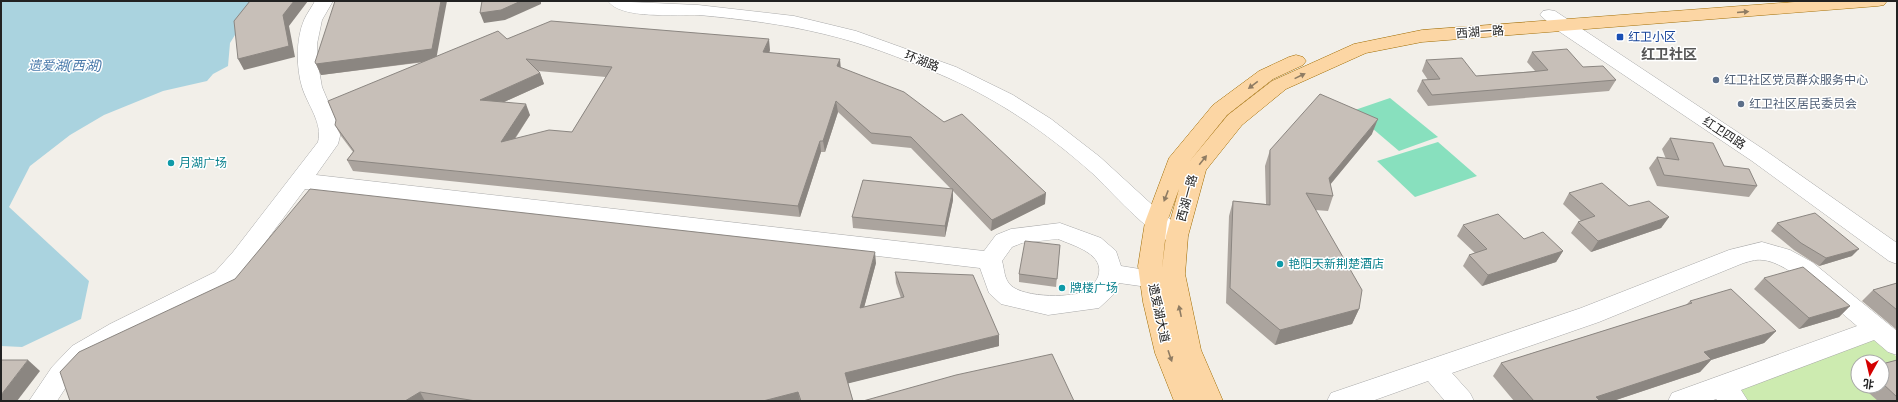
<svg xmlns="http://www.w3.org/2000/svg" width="1898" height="402" font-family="Rubik,'Noto Sans SC',sans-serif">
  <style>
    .grass { fill: #cdebb0; fill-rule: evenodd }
    .pitch { fill: #88e0be }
    .water { fill: #aad3df }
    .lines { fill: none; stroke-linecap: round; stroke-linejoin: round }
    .minor-casing { stroke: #a9a9a9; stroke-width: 1 }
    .major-casing { stroke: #a06b00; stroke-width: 1 }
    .minor { fill: #fff; fill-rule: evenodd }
    .major { fill: #fcd6a4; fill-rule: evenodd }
    .wall { fill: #aba49e; fill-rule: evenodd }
    .shaded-wall { fill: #8b8681 }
    .building { fill: #c7bfb8; stroke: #8b8681; fill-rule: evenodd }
    .oneway { fill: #8f7c63 }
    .transit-dot { fill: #1a4fb4; stroke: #fff; stroke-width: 1.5 }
    .service-dot { fill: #5c6f8a; stroke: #fff; stroke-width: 1.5 }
    .culture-dot { fill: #0f9aa8; stroke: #fff; stroke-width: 1.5 }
    .labels { text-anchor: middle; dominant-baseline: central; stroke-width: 3; stroke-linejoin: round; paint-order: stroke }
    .street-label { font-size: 12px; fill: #222; stroke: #fff }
    .transit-label { font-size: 12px; fill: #164399; stroke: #fff; text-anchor: start }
    .service-label { font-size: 12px; fill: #4e5e75; stroke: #fff; text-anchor: start }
    .culture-label { font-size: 12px; fill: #0d838f; stroke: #fff; text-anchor: start }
    .water-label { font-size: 13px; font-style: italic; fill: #4a7aab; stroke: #fff }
    .quarter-label { font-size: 14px; font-weight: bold; fill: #555; stroke: #fff }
  </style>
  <rect width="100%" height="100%" fill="#f2efe9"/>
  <path class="grass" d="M1873 337 1897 357V401H1745L1733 390ZM1858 362H1882V386H1858Z"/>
  <g class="pitch">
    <polygon points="1390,98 1438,137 1399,151 1352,111"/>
    <polygon points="1438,142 1477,176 1415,197 1377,161"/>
  </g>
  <polygon class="water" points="1,1 256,1 230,43 228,66 213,74 207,81 163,91 104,115 70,135 30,166 9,207 89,281 81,319 22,347 1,346"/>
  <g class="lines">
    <g class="minor-casing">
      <g id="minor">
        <path d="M315 1H333L322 20 317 44 318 64 322 87 341 132 338 144 316 175 984 251 996 235 1011 229 1060 223 1101 238 1116 251 1121 266 1177 275 1181 281 1177 287 1169 290 1119 283 1113 295 1099 308 1048 315 1001 304 989 293 980 268 305 189 249 264 231 284 128 338 90 360 70 381 57 401H29L52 367 72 346 110 324 215 272 233 252 318 142C323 123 308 106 302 87 296 67 296 39 304 20 307 13 312 7 315 1ZM1058 239C1074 246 1106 254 1098 277 1095 283 1090 290 1084 292 1068 298 1017 298 1008 282 1004 276 1004 267 1002 261L1012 247 1022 243Z"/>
        <path d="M608 1 698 5 794 16 856 31 956 67 1013 95 1051 119 1100 157 1159 211 1185 230 1188 236 1185 242C1179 244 1175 245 1170 242 1146 231 1112 192 1092 173 1046 132 995 97 937 73 901 58 863 43 824 34 783 24 741 19 699 15 677 14 621 20 608 1Z"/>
        <polygon points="1549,10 1555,11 1766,151 1897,243 1897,264 1889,261 1752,161 1557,30 1540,15 1543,11"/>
        <path d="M1762 242 1790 250 1812 262 1897 331V355L1888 352 1874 340 1741 390 1748 401H1718L1716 399 1711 401H1668L1672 393 1857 326C1836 309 1789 261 1762 260 1756 259 1747 262 1741 264L1599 322 1452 373 1470 393 1474 401H1445L1428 381 1372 401H1327L1331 393 1581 308 1729 250Z"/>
      </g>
    </g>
    <g class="major-casing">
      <path id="major" d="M1808 1H1887L1884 5 1878 6 1422 42 1366 53 1286 89 1242 125 1206 170 1188 236 1185 274 1201 350 1223 401H1174L1155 353 1143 302 1138 266 1145 222 1169 158 1213 105 1259 71 1289 57 1296 55 1303 57 1306 61 1303 65 1273 79 1227 115 1189 162 1228 115 1272 81 1354 44 1422 30ZM1179 189 1166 236 1162 268 1167 222Z"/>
    </g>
    <use href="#minor" class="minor"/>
    <use href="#major" class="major"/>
  </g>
  <g class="wall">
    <path d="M507 39 770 50 769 53 840 59V68L1045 204 991 231 953 191V200L945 237 853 228 852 217 951 189 911 148 872 144 838 112 825 152H821L800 217 353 171 347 160 353 152 341 136 335 125 425 62 321 75 316 64 437 57ZM538 71 606 77 572 132 515 139 530 115 504 102 544 84 540 73Z"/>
    <polygon points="1532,52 1583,67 1616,80 1609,91 1428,106 1417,91 1422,80 1428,80 1422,71 1426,60 1476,76 1535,71 1527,62"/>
    <polygon points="1372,134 1330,185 1333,196 1328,211 1315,210 1359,309 1352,324 1275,345 1226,303 1229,216 1233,201 1266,204 1265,166 1270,150"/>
    <polygon points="1670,138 1724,166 1757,186 1749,197 1657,186 1649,168 1657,157 1666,159 1662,149"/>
    <polygon points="1569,193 1629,206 1669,217 1661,228 1591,252 1571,233 1578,222 1581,221 1563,204"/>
    <polygon points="1777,223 1852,256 1819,266 1794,250 1771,231"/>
    <polygon points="1463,225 1524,239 1563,251 1556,262 1482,286 1463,266 1469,255 1475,253 1457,236"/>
    <polygon points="1060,245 1056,287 1019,282 1019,274"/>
    <polygon points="876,263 864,307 901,298 896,283 895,272 999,346 848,383 853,401 70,401"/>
    <polygon points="1764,278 1850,306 1839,317 1799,329 1754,289"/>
    <polygon points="1897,283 1897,330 1862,301 1873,290"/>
    <polygon points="1690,301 1776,331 1764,343 1711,360 1700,372 1613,401 1514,401 1493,376 1501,363 1686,305"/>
    <polygon points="1897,360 1897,401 1878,401 1861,386 1882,386 1882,364"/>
    <polygon points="1858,377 1858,383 1855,380"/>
  </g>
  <g class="shaded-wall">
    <polygon points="294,1 308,1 289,26 295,57 244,70 238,59"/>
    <polygon points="441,1 447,1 436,60 321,75 316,64"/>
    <polygon points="521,1 541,1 541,4 505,20 484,23 480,13"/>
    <polygon points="769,39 770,50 765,63 763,52"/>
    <polygon points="840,59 841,70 837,66"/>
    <polygon points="540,73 544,84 484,111 480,100"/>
    <polygon points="836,101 838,112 825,152 823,141"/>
    <polygon points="526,104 530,115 505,153 501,142"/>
    <polygon points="1378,119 1372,134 1323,193 1329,178"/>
    <polygon points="820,141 821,152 800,217 798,206"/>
    <polygon points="953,189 953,200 945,237 945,226"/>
    <polygon points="1046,193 1045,204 991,231 992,220"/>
    <polygon points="1669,217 1661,228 1591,252 1598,241"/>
    <polygon points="1859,249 1852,256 1819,266 1826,258"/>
    <polygon points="1563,251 1556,262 1482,286 1488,275"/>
    <polygon points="875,252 876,263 861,319 860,308"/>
    <polygon points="1850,306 1839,317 1799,329 1809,318"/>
    <polygon points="1359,309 1352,324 1275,345 1280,330"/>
    <polygon points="1776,331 1764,343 1711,360 1700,372 1613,401 1593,401 1596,397 1704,352"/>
    <polygon points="999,335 999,346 846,384 845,373"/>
    <polygon points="28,360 40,371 17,401 1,401 1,395"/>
    <polygon points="420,392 425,401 405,401"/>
    <polygon points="798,392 800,401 763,401"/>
  </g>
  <g class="building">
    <polygon points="250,1 294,1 283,15 289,46 238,59 234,21"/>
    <polygon points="335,1 441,1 432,49 316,64 315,62"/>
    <polygon points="482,1 521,1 501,10 480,13"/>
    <path d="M551 21 769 39 763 52 840 59 837 66 904 92 944 122 962 114 1046 193 992 220 911 137 871 133 836 101 823 141H820L798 206 347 160 354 151 335 125 336 120 328 101 498 31 507 39ZM526 59 612 67 572 132 549 130 501 142 526 104 480 100 540 73Z"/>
    <polygon points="1567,49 1583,67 1603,66 1616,80 1432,95 1422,80 1440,79 1426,60 1462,58 1476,76 1530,72 1548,70 1532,52"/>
    <polygon points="1320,94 1378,119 1329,178 1333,196 1306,193 1362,290 1359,309 1280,330 1230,288 1233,201 1270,205 1270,150"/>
    <polygon points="1670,138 1713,143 1724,166 1749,169 1757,186 1664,175 1657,157 1679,160"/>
    <polygon points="863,180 953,189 945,226 852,217"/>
    <polygon points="1602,183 1629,206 1649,201 1669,217 1598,241 1578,222 1595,216 1569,193"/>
    <polygon points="310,189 875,252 860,308 904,297 895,272 973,275 999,335 845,373 853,401 801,401 798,392 763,401 476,401 420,392 405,401 70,401 60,372 79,352 235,279"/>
    <polygon points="1815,213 1859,249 1826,258 1801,243 1777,223"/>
    <polygon points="1498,214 1524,239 1543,232 1563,251 1488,275 1469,255 1487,249 1463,225"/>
    <polygon points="1025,241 1060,245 1057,279 1019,274"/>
    <polygon points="1803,267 1850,306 1809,318 1764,278"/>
    <polygon points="1897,283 1897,310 1873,290"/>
    <polygon points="1731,289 1776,331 1704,352 1711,359 1596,397 1600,401 1534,401 1501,363 1692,303 1690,301"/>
    <polygon points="1052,354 1074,401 863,401 956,375"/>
    <polygon points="1,360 28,360 1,395"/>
    <polygon points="1897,360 1897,397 1882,383 1882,364"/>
  </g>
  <defs><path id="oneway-solid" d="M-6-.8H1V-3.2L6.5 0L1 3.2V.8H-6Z"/></defs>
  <g class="oneway">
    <use href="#oneway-solid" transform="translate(1743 12) rotate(-5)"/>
    <use href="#oneway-solid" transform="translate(1300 76) rotate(-26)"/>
    <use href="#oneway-solid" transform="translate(1253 85) rotate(143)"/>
    <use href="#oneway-solid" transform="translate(1203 160) rotate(-51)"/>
    <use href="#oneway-solid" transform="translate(1166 196) rotate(111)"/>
    <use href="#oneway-solid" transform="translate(1180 311) rotate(-102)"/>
    <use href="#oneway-solid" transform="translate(1170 356) rotate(71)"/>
  </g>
  <rect class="transit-dot" x="1616" y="33" width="8" height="8" rx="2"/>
  <g class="service-dot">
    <circle cx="1716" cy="80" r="4"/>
    <circle cx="1741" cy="104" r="4"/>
  </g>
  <g class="culture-dot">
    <circle cx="171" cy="163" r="4"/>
    <circle cx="1280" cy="264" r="4"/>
    <circle cx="1062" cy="288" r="4"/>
  </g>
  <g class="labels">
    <g class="street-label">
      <text transform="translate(1480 32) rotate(-4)">西湖一路</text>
      <text transform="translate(922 61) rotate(22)">环湖路</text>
      <text transform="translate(1724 133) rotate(33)">红卫四路</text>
      <text transform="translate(1187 198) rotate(-75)">西湖一路</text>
      <text transform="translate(1159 313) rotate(78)">遗爱湖大道</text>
    </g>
    <g class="transit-label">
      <text x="1628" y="37">红卫小区</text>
    </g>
    <g class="service-label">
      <text x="1724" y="80">红卫社区党员群众服务中心</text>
      <text x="1749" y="104">红卫社区居民委员会</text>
    </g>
    <g class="culture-label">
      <text x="179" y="163">月湖广场</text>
      <text x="1288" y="264">艳阳天新荆楚酒店</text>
      <text x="1070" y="288">牌楼广场</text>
    </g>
    <g class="water-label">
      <text x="65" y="65">遗爱湖(西湖)</text>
    </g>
    <g class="quarter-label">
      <text x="1669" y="54">红卫社区</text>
    </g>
  </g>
  <rect width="1898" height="402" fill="none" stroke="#222222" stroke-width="4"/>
  <g transform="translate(1870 374) rotate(188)"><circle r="19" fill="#ffffff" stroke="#a7a7a7"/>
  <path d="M0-3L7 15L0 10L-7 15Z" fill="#d40000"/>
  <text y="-6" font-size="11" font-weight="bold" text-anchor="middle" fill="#222222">北</text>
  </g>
</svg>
